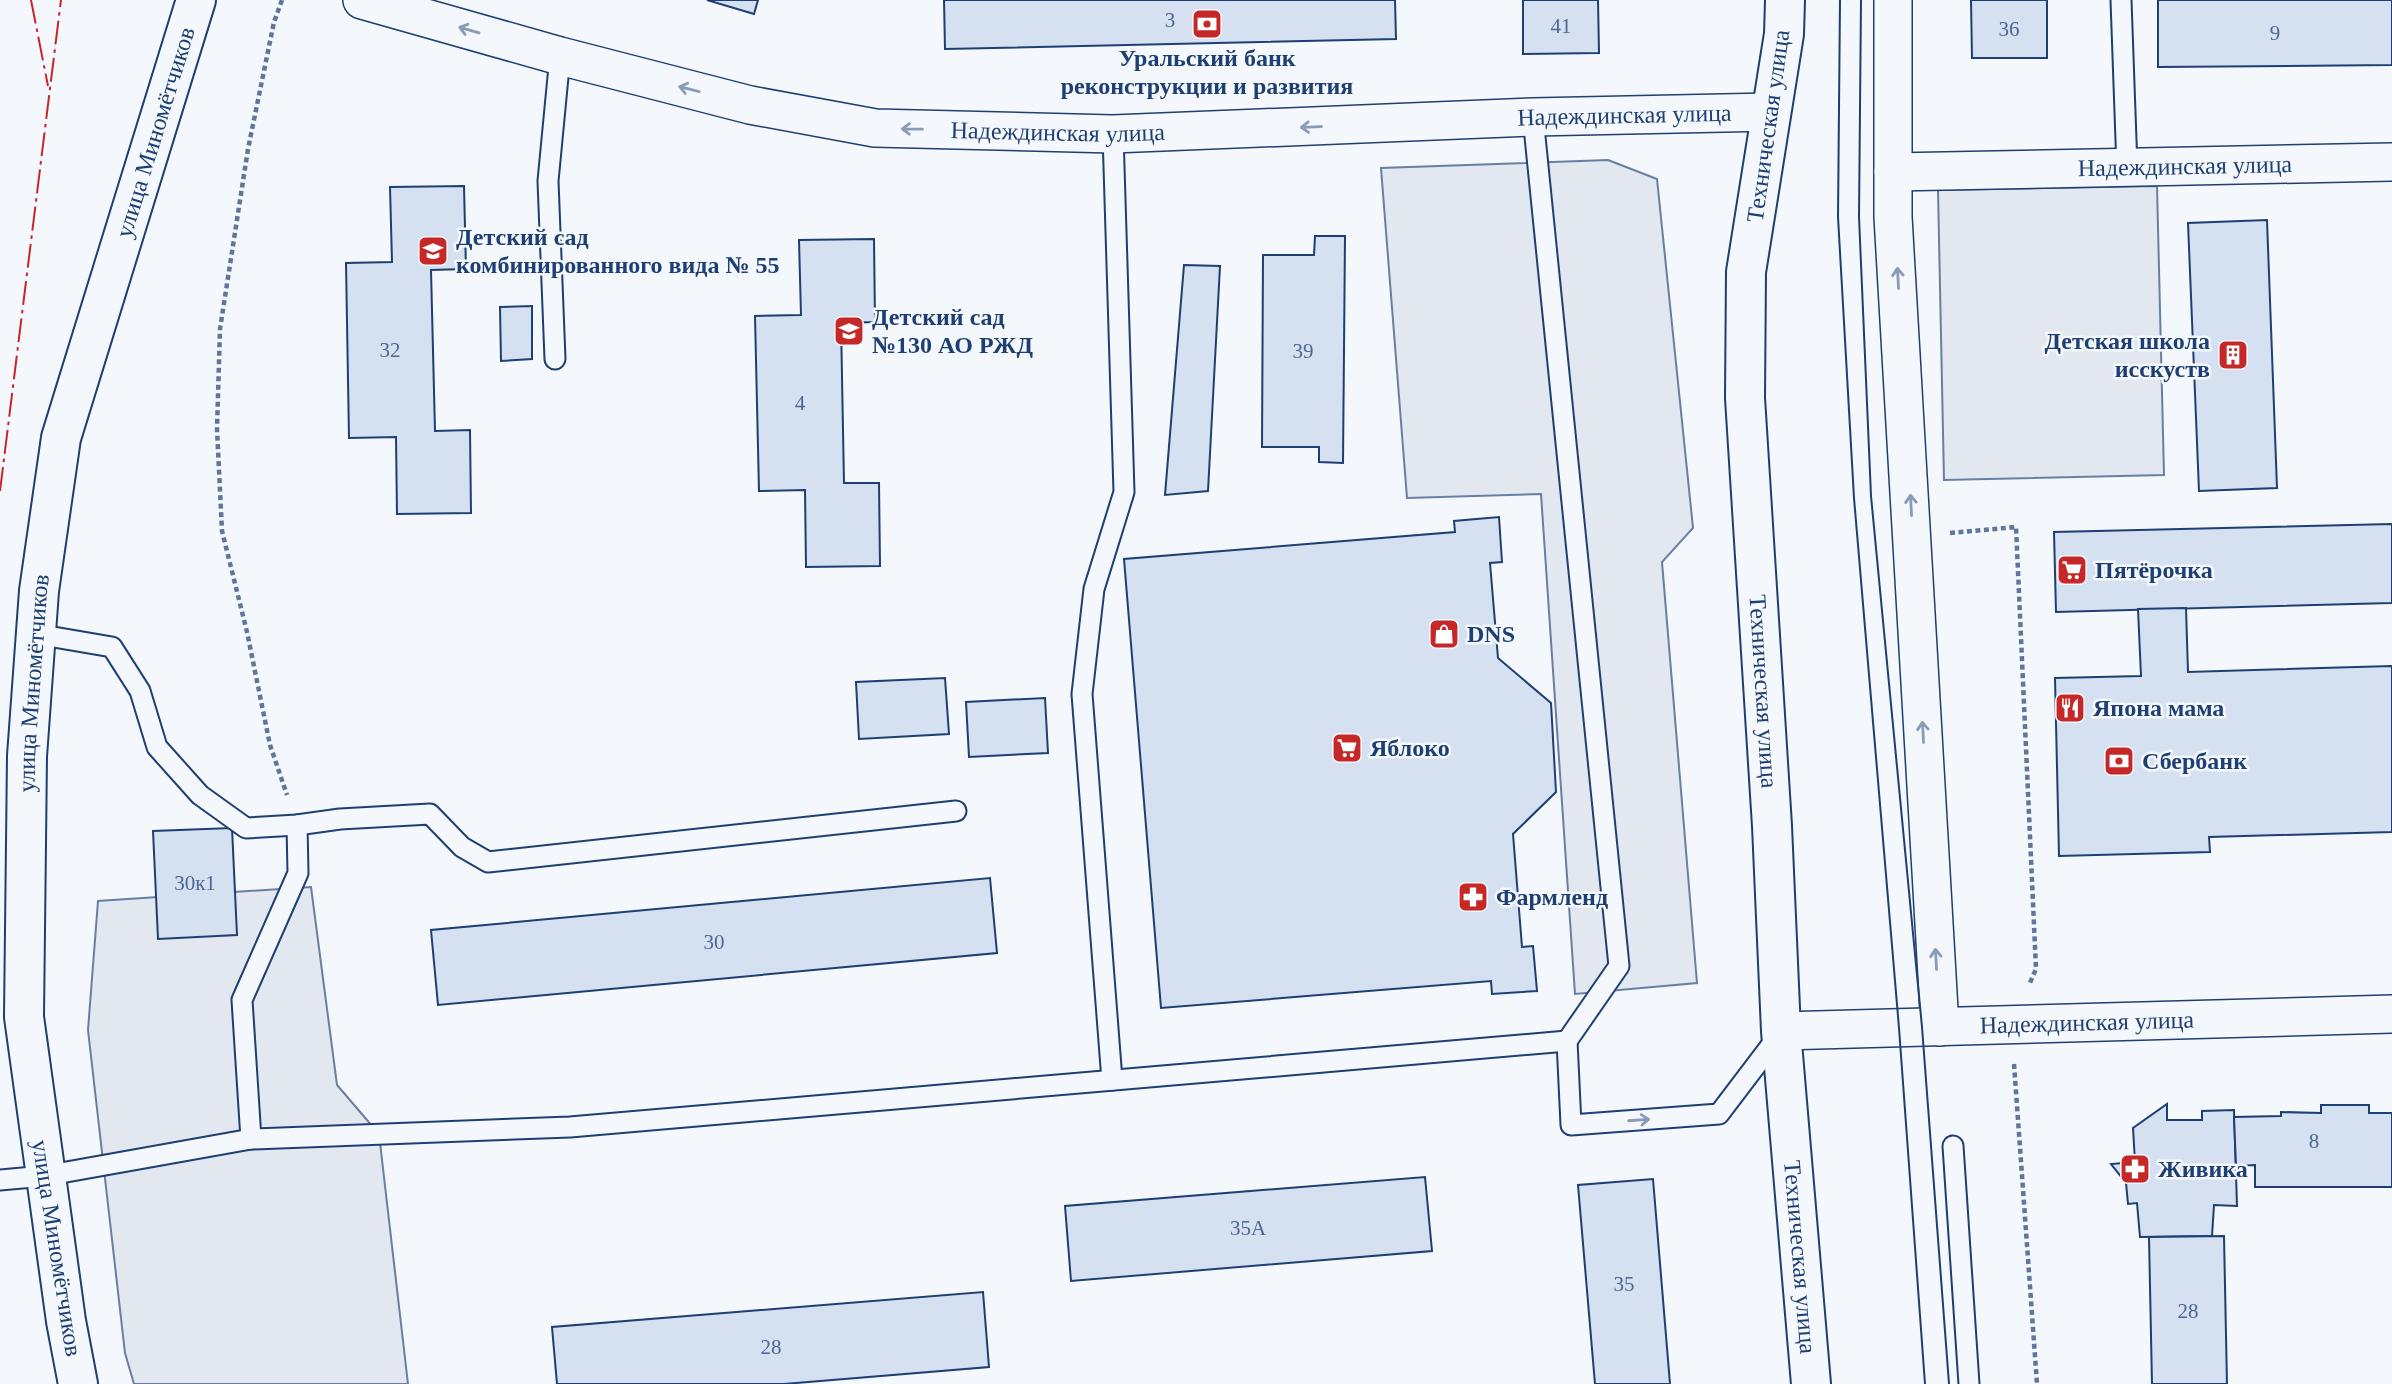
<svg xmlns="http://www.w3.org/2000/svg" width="2392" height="1384" font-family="'Times New Roman',serif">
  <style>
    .parking { fill: #e3e8f0; stroke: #687fa3; stroke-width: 2 }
    .building { fill: #d5e0f0; stroke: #1d3f73; stroke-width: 2 }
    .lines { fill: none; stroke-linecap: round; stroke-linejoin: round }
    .service-casing { stroke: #1d3f73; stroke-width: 23 }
    .minor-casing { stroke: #1d3f73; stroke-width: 40 }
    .tertiary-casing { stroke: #1d3f73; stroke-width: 42 }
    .secondary-casing { stroke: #1d3f73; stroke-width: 42 }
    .path { stroke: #5e769c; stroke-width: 4.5; stroke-dasharray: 5 3.5; stroke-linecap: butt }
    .service { stroke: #f4f7fb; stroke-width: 19 }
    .minor { stroke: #f4f7fb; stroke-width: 37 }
    .tertiary { stroke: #f4f7fb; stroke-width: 38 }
    .secondary { stroke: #f4f7fb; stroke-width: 38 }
    .tram { stroke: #1d3f73; stroke-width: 2 }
    .power { stroke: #c62828; stroke-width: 2; stroke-dasharray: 24 5 3.5 5; stroke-linecap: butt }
    .oneway { stroke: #889bb7 }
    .labels { text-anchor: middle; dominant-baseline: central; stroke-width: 5; stroke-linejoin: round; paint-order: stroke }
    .number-label { font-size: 21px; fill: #4b6792 }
    .poi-label { font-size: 24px; font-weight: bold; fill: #1d3f73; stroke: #f4f7fb; text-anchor: start }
    .street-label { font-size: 24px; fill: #1d3f73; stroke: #f4f7fb }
  </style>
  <rect width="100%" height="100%" fill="#f4f7fb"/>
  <g class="parking">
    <polygon points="1608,160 1657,179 1693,528 1662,562 1697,983 1575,994 1541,494 1407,498 1381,168"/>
    <polygon points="2157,186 2164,475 1944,480 1938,190"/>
    <polygon points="311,887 337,1085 379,1134 408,1384 134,1384 125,1353 88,1030 98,901"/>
  </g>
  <g class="building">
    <polygon points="707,0 758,0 754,14"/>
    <polygon points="944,0 1395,0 1396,39 945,49"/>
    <polygon points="1523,0 1598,0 1599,53 1523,54"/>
    <polygon points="1971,0 2047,0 2047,58 1972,58"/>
    <polygon points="2158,0 2392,0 2392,65 2158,67"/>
    <polygon points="464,186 466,269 431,270 435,431 470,430 471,513 397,514 396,437 349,438 346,263 392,262 390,187"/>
    <polygon points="2267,220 2277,488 2199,491 2188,223"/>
    <polygon points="1315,236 1345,236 1343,463 1319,462 1319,447 1262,447 1263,255 1314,255"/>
    <polygon points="874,239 875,322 841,323 844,483 879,483 880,566 806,567 805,490 759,491 755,316 801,315 799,240"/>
    <polygon points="1184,265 1220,266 1208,491 1165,495"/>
    <polygon points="532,306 532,359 501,361 500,307"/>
    <polygon points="1499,517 1502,562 1490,563 1498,658 1551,703 1556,792 1513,834 1522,947 1533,946 1537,991 1492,994 1491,981 1161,1008 1124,559 1455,532 1454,521"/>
    <polygon points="2392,524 2392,603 2056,612 2054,532"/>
    <polygon points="2186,608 2188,672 2392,666 2392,832 2209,837 2210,852 2059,856 2055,678 2141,676 2138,609"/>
    <polygon points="945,678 949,734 859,739 856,682"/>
    <polygon points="1045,698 1048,753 969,757 966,702"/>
    <polygon points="232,828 237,935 158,939 153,831"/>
    <polygon points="990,878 997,953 438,1005 431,930"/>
    <polygon points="2167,1104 2167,1120 2202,1120 2202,1111 2234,1110 2237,1206 2214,1205 2212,1236 2140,1237 2137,1203 2128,1204 2126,1183 2111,1164 2135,1162 2133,1128"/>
    <polygon points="2321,1105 2369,1105 2369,1113 2392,1113 2392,1187 2255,1187 2255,1165 2236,1166 2234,1117 2281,1116 2281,1112 2321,1113"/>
    <polygon points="1425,1177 1432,1251 1071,1281 1065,1206"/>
    <polygon points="1653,1179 1670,1384 1595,1384 1578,1185"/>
    <polygon points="2224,1236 2227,1384 2152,1384 2149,1237"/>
    <polygon points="983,1292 989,1367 784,1384 557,1384 552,1327"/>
  </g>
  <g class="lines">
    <g class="service-casing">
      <g id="service">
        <polyline points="2121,0 2127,168"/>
        <polyline points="555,359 548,181 560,56"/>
        <polyline points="36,634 112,647 140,691 157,747 200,795 246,828 297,825 340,819 430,814 462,847 488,862 956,811"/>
        <polyline points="1567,1041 1571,1125 1719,1114 1779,1035"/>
        <polyline points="1112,1080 1082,694 1094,589 1124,492 1113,134"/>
        <polyline points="251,1139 242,1000 298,873 297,825"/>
        <polyline points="1953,1146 1969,1384"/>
        <polyline points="0,1180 44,1176 251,1139 570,1127 1567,1041 1619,966 1533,117"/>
      </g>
    </g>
    <g class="minor-casing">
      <g id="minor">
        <path id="s1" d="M362 0 560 56 750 105 875 128 1113 134 1533 117 1771 112"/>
        <polyline points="1893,0 1893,217 1940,1027"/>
        <path id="s2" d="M1893 172 2392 162"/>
        <path id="s3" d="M1781 1031 2392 1014"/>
      </g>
    </g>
    <g class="tertiary-casing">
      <g id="tertiary">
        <path id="s4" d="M78 1384 66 1321 24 1017 27 756 39 591 61 438 196 0"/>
      </g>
    </g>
    <g class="secondary-casing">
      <g id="secondary">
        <path id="s5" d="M1785 0 1784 34 1746 272 1745 398 1772 826 1781 1031 1811 1384"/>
      </g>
    </g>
    <g class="path">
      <polyline points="282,0 274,22 248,149 220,329 217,429 222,531 247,632 270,745 287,795"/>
      <polyline points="1950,533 2016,527 2036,969 2029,985"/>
      <polyline points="2014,1064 2037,1384"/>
    </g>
    <use href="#service" class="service"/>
    <use href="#minor" class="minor"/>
    <use href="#tertiary" class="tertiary"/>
    <use href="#secondary" class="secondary"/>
    <g class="tram">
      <polyline points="1840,0 1838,217 1854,498 1899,1028 1925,1384"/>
      <polyline points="1861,0 1859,217 1871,496 1922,1027 1949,1384"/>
    </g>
    <g class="power">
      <polyline points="31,0 48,86"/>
      <polyline points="0,491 61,0"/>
    </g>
  </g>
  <defs><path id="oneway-shaft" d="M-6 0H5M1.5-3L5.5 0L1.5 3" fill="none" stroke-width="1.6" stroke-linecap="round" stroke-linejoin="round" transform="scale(1.75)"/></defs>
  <g class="oneway">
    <use href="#oneway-shaft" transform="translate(469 30) rotate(-164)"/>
    <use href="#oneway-shaft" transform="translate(689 89) rotate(-166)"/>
    <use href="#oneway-shaft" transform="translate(1311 127) rotate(178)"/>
    <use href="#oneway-shaft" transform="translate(912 129) rotate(-179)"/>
    <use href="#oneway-shaft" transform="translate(1898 278) rotate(-93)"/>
    <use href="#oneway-shaft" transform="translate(1911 505) rotate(-93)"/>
    <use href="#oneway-shaft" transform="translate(1923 732) rotate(-93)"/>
    <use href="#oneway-shaft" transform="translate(1936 959) rotate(-93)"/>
    <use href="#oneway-shaft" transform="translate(1639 1120) rotate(-4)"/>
  </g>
  <defs>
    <g id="bank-square" transform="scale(1.575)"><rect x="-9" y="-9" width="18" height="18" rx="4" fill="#c62828" stroke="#f4f7fb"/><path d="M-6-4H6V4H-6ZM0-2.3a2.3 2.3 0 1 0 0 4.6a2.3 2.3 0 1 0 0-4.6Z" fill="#fff"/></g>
    <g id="school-square" transform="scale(1.575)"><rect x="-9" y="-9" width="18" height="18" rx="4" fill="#c62828" stroke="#f4f7fb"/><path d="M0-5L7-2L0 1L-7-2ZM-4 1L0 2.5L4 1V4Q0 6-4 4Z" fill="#fff"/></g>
    <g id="building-square" transform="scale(1.575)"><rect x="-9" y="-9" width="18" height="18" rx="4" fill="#c62828" stroke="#f4f7fb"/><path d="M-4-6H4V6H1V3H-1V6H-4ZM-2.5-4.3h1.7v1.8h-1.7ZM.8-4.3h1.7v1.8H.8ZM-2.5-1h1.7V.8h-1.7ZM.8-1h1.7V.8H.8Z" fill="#fff"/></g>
    <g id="supermarket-square" transform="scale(1.575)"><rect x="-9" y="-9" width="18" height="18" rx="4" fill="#c62828" stroke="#f4f7fb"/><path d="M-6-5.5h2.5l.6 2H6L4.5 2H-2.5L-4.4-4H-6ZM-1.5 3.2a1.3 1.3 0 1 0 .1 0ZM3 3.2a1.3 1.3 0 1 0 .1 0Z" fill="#fff"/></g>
    <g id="shop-square" transform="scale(1.575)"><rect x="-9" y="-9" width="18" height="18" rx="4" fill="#c62828" stroke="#f4f7fb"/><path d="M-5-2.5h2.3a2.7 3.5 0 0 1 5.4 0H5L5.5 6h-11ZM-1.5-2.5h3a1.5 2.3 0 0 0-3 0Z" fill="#fff"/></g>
    <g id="restaurant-square" transform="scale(1.575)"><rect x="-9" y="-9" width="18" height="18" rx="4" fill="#c62828" stroke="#f4f7fb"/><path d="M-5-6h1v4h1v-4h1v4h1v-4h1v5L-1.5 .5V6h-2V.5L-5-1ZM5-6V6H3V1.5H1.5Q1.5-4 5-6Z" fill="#fff"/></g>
    <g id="pharmacy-square" transform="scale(1.575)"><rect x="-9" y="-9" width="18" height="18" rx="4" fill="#c62828" stroke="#f4f7fb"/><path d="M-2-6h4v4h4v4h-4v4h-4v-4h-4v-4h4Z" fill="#fff"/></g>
  </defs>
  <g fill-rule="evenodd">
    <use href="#bank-square" x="1207" y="24"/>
    <use href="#school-square" x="433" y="251"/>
    <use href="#school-square" x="849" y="331"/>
    <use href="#building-square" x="2233" y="355"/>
    <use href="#supermarket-square" x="2072" y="570"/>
    <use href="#shop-square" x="1444" y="634"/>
    <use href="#restaurant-square" x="2070" y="708"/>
    <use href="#supermarket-square" x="1347" y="748"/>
    <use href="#bank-square" x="2119" y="761"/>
    <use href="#pharmacy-square" x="1473" y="897"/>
    <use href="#pharmacy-square" x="2135" y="1169"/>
  </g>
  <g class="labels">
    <g class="number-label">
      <text x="1170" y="20">3</text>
      <text x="1561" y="26">41</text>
      <text x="2009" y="29">36</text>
      <text x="2275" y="33">9</text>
      <text x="390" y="350">32</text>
      <text x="1303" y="351">39</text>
      <text x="800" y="403">4</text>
      <text x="195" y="883">30к1</text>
      <text x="714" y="942">30</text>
      <text x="2314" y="1141">8</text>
      <text x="1248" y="1228">35А</text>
      <text x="1624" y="1284">35</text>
      <text x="2188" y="1311">28</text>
      <text x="771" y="1347">28</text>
    </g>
    <g class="poi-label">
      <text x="1207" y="58" text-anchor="middle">Уральский банк<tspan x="1207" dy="28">реконструкции и развития</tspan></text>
      <text x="456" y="237">Детский сад<tspan x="456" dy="28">комбинированного вида № 55</tspan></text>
      <text x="872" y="317">Детский сад<tspan x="872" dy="28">№130 АО РЖД</tspan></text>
      <text x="2210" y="341" text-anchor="end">Детская школа<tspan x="2210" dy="28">исскуств</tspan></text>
      <text x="2095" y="570">Пятёрочка</text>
      <text x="1467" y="634">DNS</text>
      <text x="2093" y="708">Япона мама</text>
      <text x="1370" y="748">Яблоко</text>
      <text x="2142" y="761">Сбербанк</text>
      <text x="1496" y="897">Фармленд</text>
      <text x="2158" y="1169">Живика</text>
    </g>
    <g class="street-label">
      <text stroke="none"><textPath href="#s1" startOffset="1279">Надеждинская улица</textPath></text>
      <text transform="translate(1768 126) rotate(-82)">Техническая улица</text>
      <text stroke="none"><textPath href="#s1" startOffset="712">Надеждинская улица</textPath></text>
      <text stroke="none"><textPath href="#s4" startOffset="1272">улица Миномётчиков</textPath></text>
      <text stroke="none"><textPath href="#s2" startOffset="292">Надеждинская улица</textPath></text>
      <text stroke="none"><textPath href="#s4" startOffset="705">улица Миномётчиков</textPath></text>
      <text stroke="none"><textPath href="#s5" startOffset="695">Техническая улица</textPath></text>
      <text stroke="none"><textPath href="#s3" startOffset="306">Надеждинская улица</textPath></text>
      <text transform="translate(57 1248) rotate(81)">улица Миномётчиков</text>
      <text stroke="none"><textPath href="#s5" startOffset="1262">Техническая улица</textPath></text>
    </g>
  </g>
</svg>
